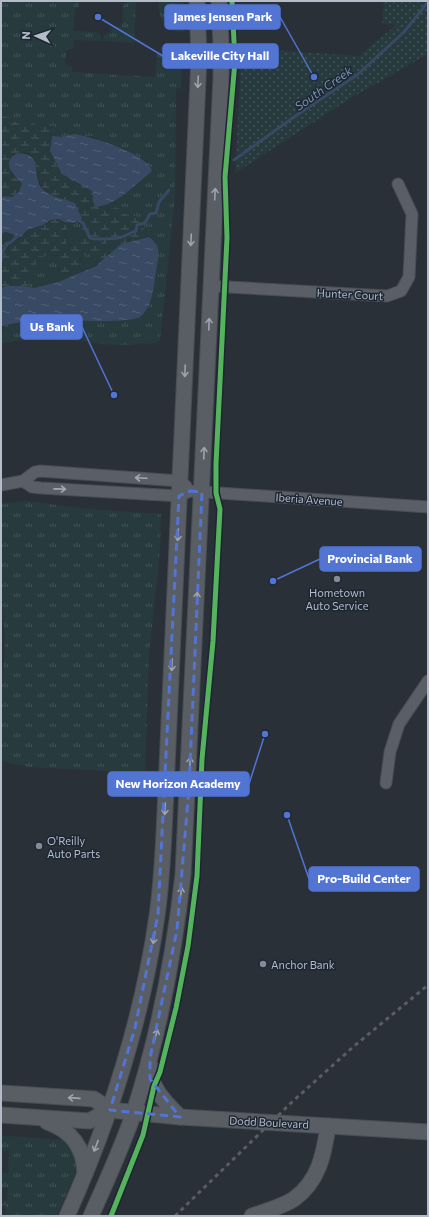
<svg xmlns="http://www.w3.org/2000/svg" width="429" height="1217" font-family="Commissioner,sans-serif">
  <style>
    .grass { fill: url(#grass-tufts) }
    .wetland { fill: url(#wetland-marsh) }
    .park { fill: url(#park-dots) }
    .water { fill: url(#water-ripples) }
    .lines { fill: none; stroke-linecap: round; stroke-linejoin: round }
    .stream { stroke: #384963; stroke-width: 3 }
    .street-casing { stroke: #484c53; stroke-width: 13 }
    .secondary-casing { stroke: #484c53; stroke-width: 17 }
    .street { stroke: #5a5e66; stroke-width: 11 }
    .secondary { stroke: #595d64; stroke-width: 15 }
    .rail { stroke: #595d64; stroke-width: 3; stroke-dasharray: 4 4; stroke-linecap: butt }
    .cycleway-casing { stroke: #1d2633; stroke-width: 8 }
    .cycleway { stroke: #56b35d; stroke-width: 5 }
    .oneway { stroke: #9da4b0 }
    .oneway2 { stroke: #a2a9b5 }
    .marked { fill: none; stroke: #5274d3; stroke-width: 3; stroke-dasharray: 8 5; stroke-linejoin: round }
    .poi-dot { fill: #848b96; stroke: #1d2633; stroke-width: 1.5 }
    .labels { text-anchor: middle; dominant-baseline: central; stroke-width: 3; stroke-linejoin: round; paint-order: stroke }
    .street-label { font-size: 11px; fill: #b4bcc9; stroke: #1d2633 }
    .poi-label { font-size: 11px; fill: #b4bcc9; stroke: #1d2633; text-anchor: start }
    .water-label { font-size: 12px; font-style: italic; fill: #7c92b1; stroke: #1d2633 }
    .leader { fill: none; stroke: #5274d3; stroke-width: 1.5 }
    .callout-dot { fill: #5274d3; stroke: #1d2633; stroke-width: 1.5 }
    .callout { fill: #5274d3; stroke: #5274d3; stroke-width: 1.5 }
    .callout-label { font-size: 12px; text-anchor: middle; font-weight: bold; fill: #fff }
  </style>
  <defs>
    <pattern id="grass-tufts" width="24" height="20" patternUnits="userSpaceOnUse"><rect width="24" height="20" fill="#273a3e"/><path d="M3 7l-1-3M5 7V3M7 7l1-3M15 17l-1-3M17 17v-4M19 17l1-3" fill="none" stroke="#445559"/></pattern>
    <pattern id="wetland-marsh" width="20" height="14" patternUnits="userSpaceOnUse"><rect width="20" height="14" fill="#273a3e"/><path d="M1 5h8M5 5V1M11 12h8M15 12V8" fill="none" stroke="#445559"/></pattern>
    <pattern id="park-dots" width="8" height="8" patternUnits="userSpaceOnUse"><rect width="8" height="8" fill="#273a3e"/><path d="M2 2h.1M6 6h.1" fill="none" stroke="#445559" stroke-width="1.8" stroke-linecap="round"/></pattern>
    <pattern id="water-ripples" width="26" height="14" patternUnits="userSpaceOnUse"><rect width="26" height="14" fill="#384963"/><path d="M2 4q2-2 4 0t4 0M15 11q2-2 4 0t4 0" fill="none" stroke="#526178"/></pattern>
  </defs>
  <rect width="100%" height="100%" fill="#2a3038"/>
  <g class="grass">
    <path d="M1 1H79V8H75L73 31 96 32 101 35V41L74 40 73 48 66 51 65 63 72 67V72L155 77 157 53 182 61 181 89 176 88 175 198 160 340 156 343C139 344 121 346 104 344 71 339 34 336 1 344V334L5 325 32 321 72 320 143 314 153 290 156 242 149 237 142 238 141 217C129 220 123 205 107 210L103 206 125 194 146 176V161L131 153 91 136 58 138 52 136 55 132 52 126 40 127 31 122H14L9 117 1 116Z"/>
    <polygon points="127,1 136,1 134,43 103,41 104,35 110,32 112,26 122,27 123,4 126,4"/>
    <path d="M159 1H183L185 28 183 33C165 29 158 19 159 1Z"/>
    <polygon points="166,45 185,47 183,58 166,54 159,49"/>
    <polygon points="82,219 84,235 78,243 69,246 66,243 68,235 64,222 75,223"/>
    <polygon points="6,232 21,237 17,243 7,248 1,256 1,236"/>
    <polygon points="108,240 123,244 113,252 106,243"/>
    <path d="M85 254H91L93 261 100 263 80 272C81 264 77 258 85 254Z"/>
    <polygon points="45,255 61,256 61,265 58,270 62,281 34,288 29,287 27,276 35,256"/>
    <polygon points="25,501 88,509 161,514 160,550 149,655 145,773 29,767 1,761 1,702 5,645 1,583 1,504"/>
    <polygon points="4,1136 67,1140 79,1165 57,1216 5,1216 6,1206 1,1205 1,1201 7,1201 8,1188 1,1188 1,1173 8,1173 9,1151 1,1150 2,1137"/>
  </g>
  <path class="wetland" d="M1 116 9 117 14 122H31L40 127 55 126V132L51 137 50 151 62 174 92 191V198L97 207 103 206 107 210C126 204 117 212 129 215 135 217 140 216 145 218V227L142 232V238L123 244 108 240 106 243 113 252 100 263 91 259V254L81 256 79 260 80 272 62 281 57 274 61 265V256L57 255 35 256 36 265 29 270 27 276 29 287 6 286 1 288V256L7 248 17 243 27 230 43 225 50 220 59 219 67 226 66 243 69 246 78 243 84 235 80 223 82 219 75 203C66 199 51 198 44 190 33 178 41 143 13 155L10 160 12 175 22 183 19 192 12 197 5 196 1 198Z"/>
  <polygon class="park" points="384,1 428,1 428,54 351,98 235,173 242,48 359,56 396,25 382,23"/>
  <g class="water">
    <path d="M74 134C90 136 149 154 152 171 135 185 119 203 97 207L93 202 92 191 62 174 50 151 52 136 62 137Z"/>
    <path d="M18 153C47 154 28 179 46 192 54 198 66 199 75 203L82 219 75 223 64 222 59 219 50 220 43 225 27 230 21 237 6 232 3 233 1 237V198L4 196 12 197 19 192 22 183C13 175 0 161 18 153Z"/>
    <path d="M149 237C163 247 158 256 156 272 154 286 152 308 140 317 129 324 53 320 34 320 23 321 12 324 1 326V288L6 286H23L34 288 58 282 96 266 121 244Z"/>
  </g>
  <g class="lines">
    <g class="stream">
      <polyline points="234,160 297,115 357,75 404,32 428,2"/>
      <path d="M76 219 83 223 90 238C94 240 116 239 122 237 126 236 131 232 136 231L137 225 145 223 150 214 156 213 159 202 169 190"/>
      <polyline points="1,261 2,253 7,243 10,243 20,234"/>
    </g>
    <g class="street-casing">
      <g id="street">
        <polyline points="210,286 387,296 401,291 409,277 412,214 398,184"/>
        <polyline points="23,481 32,487 41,488 179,496 190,491 428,507"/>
        <polyline points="1,485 23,481 35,472 40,471 180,481 186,486"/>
        <polyline points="386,783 390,752 399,724 428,681"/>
      </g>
    </g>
    <g class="secondary-casing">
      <g id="secondary">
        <path d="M150 1065C149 1087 165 1102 180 1117"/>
        <polyline points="1,1093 94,1099 110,1110 180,1117 428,1132"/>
        <polyline points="1,1115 89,1121 110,1110"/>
        <path d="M47 1122C73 1131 84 1148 85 1174"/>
        <path d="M67 1216C110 1120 142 1020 157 916 163 874 164 832 166 789L199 58 197 1"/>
        <path d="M91 1216C106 1182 122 1148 134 1112 159 1034 174 956 183 874L221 78V45L219 1"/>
        <path d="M252 1216C265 1211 282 1207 294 1199 319 1181 324 1154 328 1126"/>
      </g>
    </g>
    <use href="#street" class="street"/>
    <use href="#secondary" class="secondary"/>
    <polyline class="rail" points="175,1216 292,1102 353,1047 428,985"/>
    <g class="cycleway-casing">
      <polyline id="cycleway" points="111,1216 143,1135 154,1086 160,1072 176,1008 188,946 197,876 202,759 213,641 220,509 216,493 216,464 227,238 225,177 235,61 232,1"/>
    </g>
    <use href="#cycleway" class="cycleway"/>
  </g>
  <defs><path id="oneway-shaft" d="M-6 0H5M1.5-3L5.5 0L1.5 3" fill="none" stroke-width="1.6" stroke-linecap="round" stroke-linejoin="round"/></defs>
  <g class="oneway">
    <use href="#oneway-shaft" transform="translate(198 82) rotate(93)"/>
    <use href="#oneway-shaft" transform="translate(215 194) rotate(-87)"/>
    <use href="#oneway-shaft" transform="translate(191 240) rotate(93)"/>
    <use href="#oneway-shaft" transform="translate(209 324) rotate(-88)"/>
    <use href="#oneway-shaft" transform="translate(185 371) rotate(92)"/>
    <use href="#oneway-shaft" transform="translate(204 453) rotate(-88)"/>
    <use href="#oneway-shaft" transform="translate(178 535) rotate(93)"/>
    <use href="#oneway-shaft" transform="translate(197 598) rotate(-87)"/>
    <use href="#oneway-shaft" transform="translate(172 665) rotate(93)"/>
    <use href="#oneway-shaft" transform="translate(190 763) rotate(-88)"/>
    <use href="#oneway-shaft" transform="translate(165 809) rotate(93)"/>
    <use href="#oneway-shaft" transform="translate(181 893) rotate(-83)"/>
    <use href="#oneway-shaft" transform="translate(154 938) rotate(99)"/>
    <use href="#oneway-shaft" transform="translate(156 1035) rotate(-75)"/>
    <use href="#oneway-shaft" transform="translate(74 1098) rotate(-176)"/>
    <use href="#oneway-shaft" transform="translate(96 1146) rotate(111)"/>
  </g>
  <g class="oneway2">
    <use href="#oneway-shaft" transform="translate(141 478) rotate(-177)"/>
    <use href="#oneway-shaft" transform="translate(60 489) rotate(1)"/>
  </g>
  <path class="marked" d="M190 491 202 492 189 788 177 930 150 1058V1079L180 1117 110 1110 135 1028 158 914 179 496Z"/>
  <g class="poi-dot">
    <circle cx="337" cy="579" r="4"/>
    <circle cx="39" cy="846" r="4"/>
    <circle cx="263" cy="964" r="4"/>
  </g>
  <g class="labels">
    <g class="street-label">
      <text transform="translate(350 294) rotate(3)">Hunter Court</text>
      <text transform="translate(309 499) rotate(4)">Iberia Avenue</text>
      <text transform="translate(269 1122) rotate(3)">Dodd Boulevard</text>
    </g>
    <g class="poi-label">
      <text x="337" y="592" text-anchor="middle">Hometown<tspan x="337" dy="13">Auto Service</tspan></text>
      <text x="47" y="840">O'Reilly<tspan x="47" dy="13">Auto Parts</tspan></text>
      <text x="271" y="964">Anchor Bank</text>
    </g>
    <g class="water-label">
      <text transform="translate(323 88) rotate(-35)">South Creek</text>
    </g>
  </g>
  <path class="leader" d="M314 77L280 17M98 17L163 56M114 395L82 327M273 581L320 559M265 734L249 784M287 815L309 879"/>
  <g class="callout-dot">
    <circle cx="314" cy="77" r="4"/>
    <circle cx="98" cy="17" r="4"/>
    <circle cx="114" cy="395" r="4"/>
    <circle cx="273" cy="581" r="4"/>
    <circle cx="265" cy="734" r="4"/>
    <circle cx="287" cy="815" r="4"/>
  </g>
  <g class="callout">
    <rect x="165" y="5" width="115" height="24" rx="4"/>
    <rect x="163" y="44" width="115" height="24" rx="4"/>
    <rect x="21" y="315" width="61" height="24" rx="4"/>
    <rect x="320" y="547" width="101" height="24" rx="4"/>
    <rect x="108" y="772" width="141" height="24" rx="4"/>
    <rect x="309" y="867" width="110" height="24" rx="4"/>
  </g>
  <g class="callout-label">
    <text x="223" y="21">James Jensen Park</text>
    <text x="220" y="60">Lakeville City Hall</text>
    <text x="52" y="331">Us Bank</text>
    <text x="370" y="563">Provincial Bank</text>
    <text x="178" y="788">New Horizon Academy</text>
    <text x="364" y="883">Pro-Build Center</text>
  </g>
  <rect width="429" height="1217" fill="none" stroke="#b4bcc9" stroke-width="4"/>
  <g transform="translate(36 36) rotate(273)" stroke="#1d2633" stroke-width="3" paint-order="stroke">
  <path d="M0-3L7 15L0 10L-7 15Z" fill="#b4bcc9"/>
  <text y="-6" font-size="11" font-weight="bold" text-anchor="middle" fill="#b4bcc9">N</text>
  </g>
</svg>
